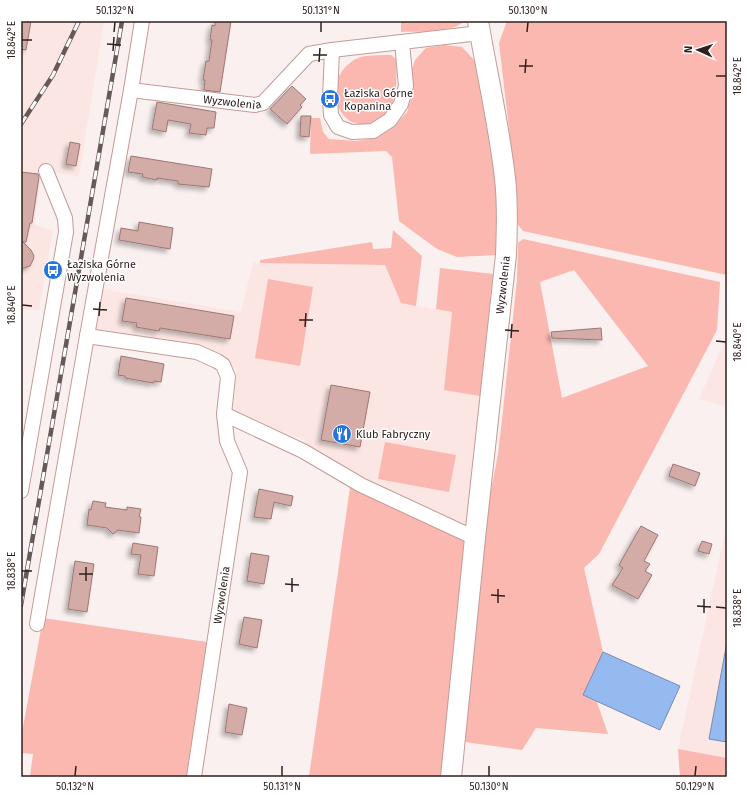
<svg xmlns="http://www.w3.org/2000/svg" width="748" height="798" font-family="'Fira Sans',sans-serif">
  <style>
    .built { fill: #fbe6e3 }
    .green { fill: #fab8b0; fill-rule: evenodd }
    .water { fill: #95baef; stroke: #768cb0 }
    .building { fill: #d4aca7; stroke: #9c7772; filter: url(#shadow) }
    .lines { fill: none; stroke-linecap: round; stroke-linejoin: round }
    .street-casing { stroke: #c39b97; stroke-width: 16 }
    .secondary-casing { stroke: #c39b97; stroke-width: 22 }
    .street { stroke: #fff; stroke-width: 14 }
    .secondary { stroke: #fff; stroke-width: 20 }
    .rail-casing { stroke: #665957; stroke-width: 4.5 }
    .rail { stroke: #fff; stroke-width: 3; stroke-dasharray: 9; stroke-linecap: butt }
    .ticks { fill: none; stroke: #2f201e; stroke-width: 1.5 }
    .labels { text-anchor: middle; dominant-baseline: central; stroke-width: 3; stroke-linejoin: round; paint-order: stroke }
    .poi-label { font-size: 11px; fill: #2f201e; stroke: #fff; text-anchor: start }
    .street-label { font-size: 11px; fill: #2f201e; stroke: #fff }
    .neatline { fill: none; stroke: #2f201e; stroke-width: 1.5 }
    .ticks-label { font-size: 10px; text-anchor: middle; fill: #2f201e }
  </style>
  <defs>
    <filter id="shadow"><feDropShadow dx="-3.5" dy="3.5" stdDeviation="2" flood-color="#0004"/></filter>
  </defs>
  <rect width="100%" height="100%" fill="#f9f0ef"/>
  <g class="built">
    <polygon points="21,21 104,21 79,177 42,170 34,224 53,231 39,310 21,309"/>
    <polygon points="253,263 385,265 401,303 452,312 445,390 480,396 470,524 460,525 367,485 303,446 305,440 233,414 236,369 206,349 93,333 103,289 241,312"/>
    <polygon points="727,336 727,407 699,399"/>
    <polygon points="727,523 727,758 678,749"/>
  </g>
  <g class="green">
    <path d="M401 21H464C451 34 420 31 401 32Z"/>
    <polygon points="507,21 727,21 727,275 523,231 518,225 517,197 499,43"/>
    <polygon points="444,45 462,47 476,62 490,127 497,203 498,255 457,257 437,249 399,221 392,157 386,151 310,154 311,118 320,118 323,132 329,139 356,141 377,138 393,127 407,112 414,90 411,72 415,60 426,48"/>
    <path d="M391 55 396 59C397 83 399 119 367 124 359 125 351 123 345 117 328 98 335 68 358 58 365 55 382 55 391 55Z"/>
    <polygon points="393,230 422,256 416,306 401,303 385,265 260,263 260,260 372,242 373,249 391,248"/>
    <path d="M523 239 720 282 717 330 599 554 584 568 603 652 583 695 597 702 608 734 536 728 522 750 465 742 484 526 498 454 502 420 517 280 518 243ZM574 270 648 366 562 398 540 282Z"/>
    <polygon points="440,268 493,274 480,396 444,390 452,312 436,309"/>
    <polygon points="268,279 313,287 300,366 255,358"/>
    <polygon points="385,442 456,455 449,492 378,479"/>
    <polygon points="350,487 454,534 466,542 441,777 309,777"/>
    <polygon points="43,618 207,642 188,777 30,777 33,754 21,753 21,738"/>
    <polygon points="678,749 727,758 727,777 680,777"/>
  </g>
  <g class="water">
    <polygon points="727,642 727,742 709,739"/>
    <polygon points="603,652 680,686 660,730 583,695"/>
  </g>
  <g class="building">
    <polygon points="21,21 31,21 26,50 21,49"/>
    <polygon points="215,21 231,21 220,92 204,90 205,80 203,80 206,61 209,61 212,40 210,40 212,25 215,26"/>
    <polygon points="292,86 306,99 300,105 302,107 287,124 270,109"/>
    <polygon points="157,102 216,112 214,128 207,128 206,135 189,133 191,124 168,120 166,132 152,129"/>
    <polygon points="301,116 311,116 309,137 300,136"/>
    <polygon points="70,142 80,144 76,166 66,164"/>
    <polygon points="131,156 212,169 209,187 178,184 178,181 157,178 157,180 142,177 143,174 128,172"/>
    <polygon points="21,172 38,174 39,177 32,223 30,223 26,242 23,242 31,250 34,256 33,260 30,266 21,269"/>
    <polygon points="139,222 173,228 170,249 119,240 121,228 138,231"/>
    <polygon points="126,298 234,316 230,339 160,328 159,331 136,327 137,323 122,321"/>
    <polygon points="601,328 602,340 552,338 551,332"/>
    <polygon points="121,356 164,364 161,382 154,381 153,383 125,378 125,376 118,375"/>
    <polygon points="331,385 370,392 360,447 321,440"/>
    <polygon points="673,464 700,473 695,486 669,476"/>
    <polygon points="259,489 293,496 291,506 274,502 271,519 254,517"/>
    <polygon points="93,501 106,503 105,507 127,510 127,507 141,509 139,517 141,517 139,533 118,530 113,534 107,528 87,525 89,509 91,510"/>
    <polygon points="641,526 658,535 644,561 650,564 645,571 652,575 638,599 612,585 623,568 619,565"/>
    <polygon points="702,541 712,544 709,554 698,551"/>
    <polygon points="133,543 158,547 154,576 138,574 141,555 131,554"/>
    <polygon points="251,553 269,556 264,584 247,581"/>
    <polygon points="75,561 94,564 87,612 68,609"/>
    <polygon points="244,617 262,620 257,648 239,644"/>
    <polygon points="229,704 247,708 242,735 225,732"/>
  </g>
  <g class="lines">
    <g class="street-casing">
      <g id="street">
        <polyline points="332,50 330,99 331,115 338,127 352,132 373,131 390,120 401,104 406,86 402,42"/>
        <path id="s1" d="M131 90 255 105 263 103 309 54 332 50 480 33"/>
        <polyline points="87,336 197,352 217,361 223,365 228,377 224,414"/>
        <polyline points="21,491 66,232 65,218 46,171"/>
        <polyline points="37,624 87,336 131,90 142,21"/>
        <path id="s2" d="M194 777 240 472 227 441 224 414 303 451 361 485 475 538"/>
      </g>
    </g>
    <g class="secondary-casing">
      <g id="secondary">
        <path id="s3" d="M451 777 475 538 506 255C507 230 508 203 505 178 499 125 487 74 478 21"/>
      </g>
    </g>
    <use href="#street" class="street"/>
    <use href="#secondary" class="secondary"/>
    <g class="rail-casing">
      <g id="rail">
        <polyline points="21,124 53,75 79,21"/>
        <polyline points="21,605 122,21"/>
      </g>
    </g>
    <use href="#rail" class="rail"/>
  </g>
  <path class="ticks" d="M114 32 115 22M321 32V22M527 32 528 22M22 40H32M107 44 121 45M113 51 114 37M313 55H327M319 62 320 48M519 66H533M525 73 526 59M716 76H726M22 305 32 306M93 309 107 310M99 316 100 302M299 320H313M305 327 306 313M505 330 519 331M511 338 512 324M716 341 726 342M22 571H32M79 574H93M86 581V567M285 584 299 585M292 592V578M491 595 505 596M498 603V589M697 606 711 607M716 607 726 608M704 613V599M75 776 76 766M282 776V766M489 776V766M695 776 696 766"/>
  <defs>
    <g id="bus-disc" transform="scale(1)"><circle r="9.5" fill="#2574df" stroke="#fff"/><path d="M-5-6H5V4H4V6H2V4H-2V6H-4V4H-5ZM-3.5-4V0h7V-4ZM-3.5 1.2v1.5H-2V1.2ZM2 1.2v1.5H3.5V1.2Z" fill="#fff"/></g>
    <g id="restaurant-disc" transform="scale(1)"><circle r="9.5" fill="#2574df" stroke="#fff"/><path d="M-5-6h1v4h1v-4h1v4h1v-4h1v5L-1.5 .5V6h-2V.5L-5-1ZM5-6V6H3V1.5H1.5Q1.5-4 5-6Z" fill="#fff"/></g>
  </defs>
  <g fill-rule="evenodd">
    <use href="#bus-disc" x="330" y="99"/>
    <use href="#bus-disc" x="53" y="270"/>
    <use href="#restaurant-disc" x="342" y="434"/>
  </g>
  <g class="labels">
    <g class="poi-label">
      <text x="344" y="93">Łaziska Górne<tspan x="344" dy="13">Kopanina</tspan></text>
      <text x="67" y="264">Łaziska Górne<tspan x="67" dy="13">Wyzwolenia</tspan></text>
      <text x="356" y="434">Klub Fabryczny</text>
    </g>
    <g class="street-label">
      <text stroke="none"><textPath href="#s1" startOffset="102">Wyzwolenia</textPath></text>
      <text stroke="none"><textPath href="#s3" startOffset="495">Wyzwolenia</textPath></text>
      <text stroke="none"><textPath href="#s2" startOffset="184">Wyzwolenia</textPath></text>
    </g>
  </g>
  <rect width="748" height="798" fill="none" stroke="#ffffff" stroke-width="44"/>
  <g transform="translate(698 50) rotate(273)" stroke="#ffffff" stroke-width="3" paint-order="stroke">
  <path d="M0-3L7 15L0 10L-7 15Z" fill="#2f201e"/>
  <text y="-6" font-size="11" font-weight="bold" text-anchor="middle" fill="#2f201e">N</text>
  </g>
  <rect x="22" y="22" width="704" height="754" class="neatline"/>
  <g class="ticks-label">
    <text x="115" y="14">50.132°N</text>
    <text x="321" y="14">50.131°N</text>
    <text x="528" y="14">50.130°N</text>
    <text transform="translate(11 40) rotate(-90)" y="4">18.842°E</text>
    <text transform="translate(737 76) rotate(-90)" y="4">18.842°E</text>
    <text transform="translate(11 305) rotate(-90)" y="4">18.840°E</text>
    <text transform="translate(737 342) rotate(-90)" y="4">18.840°E</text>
    <text transform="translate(11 571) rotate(-90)" y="4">18.838°E</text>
    <text transform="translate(737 608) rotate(-90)" y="4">18.838°E</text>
    <text x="75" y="790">50.132°N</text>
    <text x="282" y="790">50.131°N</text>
    <text x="489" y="790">50.130°N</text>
    <text x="695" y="790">50.129°N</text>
  </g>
</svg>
